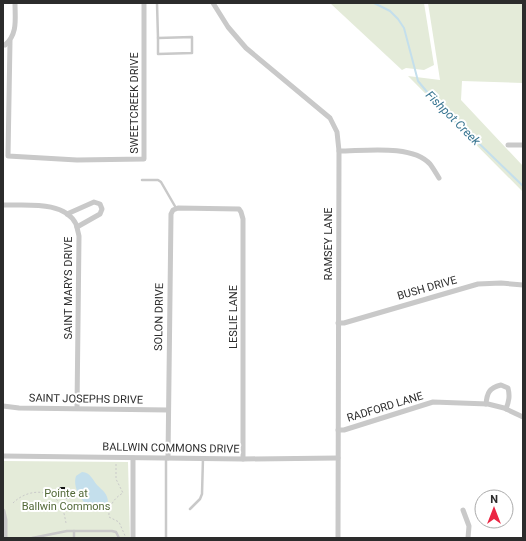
<svg xmlns="http://www.w3.org/2000/svg" width="526" height="541" font-family="Roboto,sans-serif">
  <style>
    .green { fill: #e4ebd9 }
    .water { fill: #c4dfec }
    .lines { fill: none; stroke-linecap: round; stroke-linejoin: round }
    .stream { stroke: #c4dfec; stroke-width: 2 }
    .building { fill: #131313 }
    .path { stroke: #c9c9c9; stroke-width: 1; stroke-dasharray: 2 2; stroke-linecap: butt }
    .lane { stroke: #c9c9c9; stroke-width: 2.5 }
    .street { stroke: #c9c9c9; stroke-width: 5 }
    .labels { text-anchor: middle; dominant-baseline: central; stroke-width: 4; stroke-linejoin: round; paint-order: stroke }
    .street-label { font-size: 11px; fill: #2c2c2c; stroke: #fff }
    .park-label { font-size: 11px; fill: #536938; stroke: #fff }
    .water-label { font-size: 12px; font-style: italic; fill: #387591; stroke: #fff }
  </style>
  <rect width="100%" height="100%" fill="#fff"/>
  <g class="green">
    <polygon points="330,3 424,3 434,65 424,70 406,68 402,70"/>
    <polygon points="428,3 523,3 523,83 462,81 461,100 523,166 523,192 408,76 440,80"/>
    <polygon points="3,461 128,462 130,538 3,538"/>
  </g>
  <path class="water" d="M82 472C91 473 92 479 97 485 103 491 107 493 108 501 96 523 70 493 76 476Z"/>
  <g class="lines">
    <polyline class="stream" points="374,3 390,11 398,19 404,28 418,81 433,99 523,186"/>
  </g>
  <polygon class="building" points="59,487 65,487 65,493 70,493 70,499 65,499 64,494 59,494"/>
  <g class="lines">
    <g class="path">
      <path d="M116 464V479L123 493C114 498 108 507 109 517L119 522 126 538"/>
      <path d="M13 503C27 489 52 487 62 507 64 512 65 518 66 523"/>
    </g>
    <g class="lane">
      <polyline points="157,3 158,38"/>
      <polygon points="192,37 192,53 158,54 158,38"/>
      <polyline points="142,180 158,180 161,182 176,208"/>
      <polyline points="166,458 166,538"/>
      <polyline points="190,509 200,499 202,494 203,458"/>
      <polyline points="74,531 74,538"/>
      <polyline points="32,538 67,531 112,531 116,532 119,538"/>
    </g>
    <g class="street">
      <polyline points="213,3 228,27 246,48 330,118 337,132 339,151 338,538"/>
      <polyline points="10,41 8,156 77,160 144,159 144,3"/>
      <path d="M3 45H5C18 34 15 19 15 3"/>
      <polyline points="508,145 523,145"/>
      <path d="M339 151C364 151 412 144 430 164 433 168 436 173 439 178"/>
      <path d="M3 205C25 206 64 200 76 224 77 227 78 232 79 236L77 408"/>
      <polyline points="67,214 94,202 100,204 102,209 100,214 77,227"/>
      <polyline points="338,323 344,323 478,284 501,283 523,285"/>
      <path d="M486 404C487 393 489 388 501 385L508 388C510 396 509 401 506 409"/>
      <polyline points="3,406 19,408 168,410"/>
      <polyline points="338,430 344,430 433,402 488,404 504,408 523,417"/>
      <polyline points="3,456 243,459 338,458"/>
      <polyline points="133,458 133,538"/>
      <polyline points="168,458 171,214 173,210 178,208 239,209 241,212 243,219 243,459"/>
      <polyline points="463,510 469,526 468,538"/>
      <polyline points="3,511 5,520 5,538"/>
    </g>
  </g>
  <g class="labels">
    <g class="street-label">
      <text transform="translate(134 103) rotate(-90)">SWEETCREEK DRIVE</text>
      <text transform="translate(328 244) rotate(-90)">RAMSEY LANE</text>
      <text transform="translate(68 288) rotate(-90)">SAINT MARYS DRIVE</text>
      <text transform="translate(427 288) rotate(-16)">BUSH DRIVE</text>
      <text transform="translate(159 317) rotate(-89)">SOLON DRIVE</text>
      <text transform="translate(233 317) rotate(-90)">LESLIE LANE</text>
      <text transform="translate(86 399) rotate(1)">SAINT JOSEPHS DRIVE</text>
      <text transform="translate(385 407) rotate(-17)">RADFORD LANE</text>
      <text transform="translate(171 448) rotate(1)">BALLWIN COMMONS DRIVE</text>
    </g>
    <g class="park-label">
      <text x="66" y="493">Pointe at<tspan x="66" dy="13">Ballwin Commons</tspan></text>
    </g>
    <g class="water-label">
      <text transform="translate(453 118) rotate(45)">Fishpot Creek</text>
    </g>
  </g>
  <rect width="526" height="541" fill="none" stroke="#2c2c2c" stroke-width="8"/>
  <g transform="translate(494 509)"><circle r="19" fill="#ffffff" stroke="#ababab"/>
  <path d="M0-3L7 15L0 10L-7 15Z" fill="#eb2643"/>
  <text y="-6" font-size="11" font-weight="bold" text-anchor="middle" fill="#2c2c2c">N</text>
  </g>
</svg>
